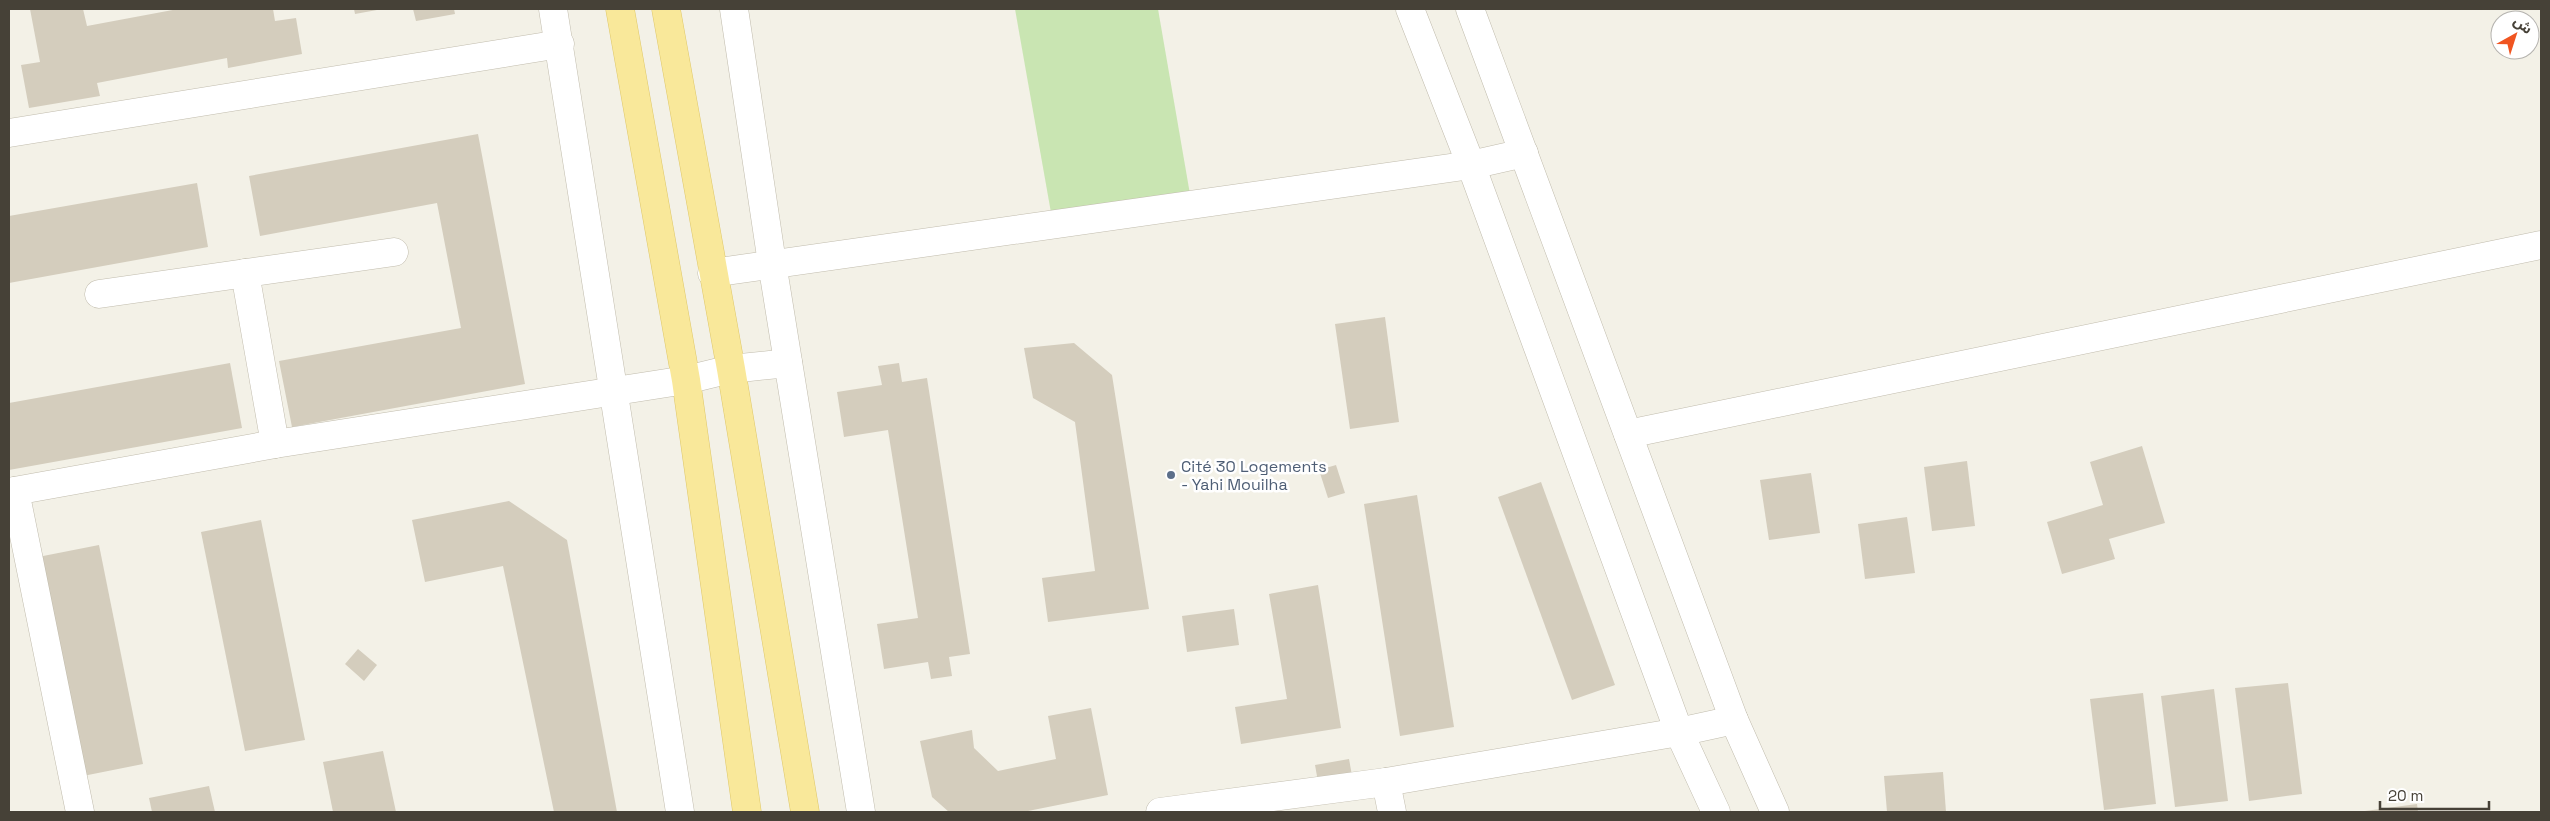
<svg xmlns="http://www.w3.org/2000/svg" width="2550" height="821" font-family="'Space Grotesk','Noto Sans Arabic',sans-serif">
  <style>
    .green { fill: #c9e5b2 }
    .building { fill: #d4cdbd }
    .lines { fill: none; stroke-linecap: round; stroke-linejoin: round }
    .street-casing { stroke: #c1bcad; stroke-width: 29 }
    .primary-casing { stroke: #dec76a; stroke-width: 29 }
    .street { stroke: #fff; stroke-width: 28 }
    .primary { stroke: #f9e89a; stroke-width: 28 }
    .service-dot { fill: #5c6f8a; stroke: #fff; stroke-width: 2 }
    .labels { text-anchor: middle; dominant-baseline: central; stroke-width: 5; stroke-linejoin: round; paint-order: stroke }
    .service-label { font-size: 16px; fill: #4e5e75; stroke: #fff; text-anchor: start }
  </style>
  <rect width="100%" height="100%" fill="#f3f1e7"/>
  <polygon class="green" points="1015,9 1158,9 1191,200 1053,224"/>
  <g class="building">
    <polygon points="30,9 83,9 87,26 178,9 273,9 275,21 296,18 302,54 228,68 227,58 97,83 100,96 29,108 21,65 40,62"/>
    <polygon points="354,9 377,9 377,10 355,14"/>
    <polygon points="413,9 454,9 455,14 416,21"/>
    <polygon points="478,134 525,384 292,427 279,361 461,328 437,203 260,236 249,176"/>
    <polygon points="197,183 208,247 9,283 9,216"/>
    <polygon points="1385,317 1399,422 1350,429 1335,324"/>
    <polygon points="1074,343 1112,375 1149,609 1048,622 1042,578 1095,571 1075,422 1033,398 1024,348"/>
    <polygon points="230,363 242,428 9,470 9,403"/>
    <polygon points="899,363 902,382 927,378 970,654 949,657 952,676 931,679 928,662 884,669 877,624 918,618 888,430 844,437 837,392 882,385 878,366"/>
    <polygon points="2142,446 2165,523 2109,539 2115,559 2062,574 2047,522 2103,505 2090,462"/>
    <polygon points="1967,461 1975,526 1932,531 1924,467"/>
    <polygon points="1336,465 1345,493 1328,498 1319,470"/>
    <polygon points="1811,473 1820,533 1769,540 1760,480"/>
    <polygon points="1541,482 1615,685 1572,700 1498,497"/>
    <polygon points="1417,495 1454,727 1400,736 1364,504"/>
    <polygon points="509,501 567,540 617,812 554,812 503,566 425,582 412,520"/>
    <polygon points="1907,517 1915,573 1865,579 1858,524"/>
    <polygon points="261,520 305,740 245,751 201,532"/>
    <polygon points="99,545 143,764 83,776 38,557"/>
    <polygon points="1318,585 1341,728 1241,744 1235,707 1287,699 1269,594"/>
    <polygon points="1234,609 1239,645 1187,652 1182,616"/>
    <polygon points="358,649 377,665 364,681 345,664"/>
    <polygon points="2288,683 2302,794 2249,801 2235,688"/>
    <polygon points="2214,689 2228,801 2175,807 2161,696"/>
    <polygon points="2143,693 2156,804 2104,810 2090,699"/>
    <polygon points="1091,708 1108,795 1023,812 949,812 932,797 920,741 972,730 974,748 998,771 1056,759 1048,716"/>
    <polygon points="383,751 396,812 333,812 323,762"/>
    <polygon points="1349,759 1355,792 1321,798 1315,765"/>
    <polygon points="1943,772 1946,812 1887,812 1884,776"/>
    <polygon points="209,786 215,812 152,812 149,798"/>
    <polygon points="2417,804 2418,812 2365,812 2365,811"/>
  </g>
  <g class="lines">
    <g class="street-casing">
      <g id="street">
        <polyline points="553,9 680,812"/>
        <polyline points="734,9 772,263 861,812"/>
        <polyline points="1410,9 1471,165 1679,732 1716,812"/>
        <polyline points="1470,9 1734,720 1775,812"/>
        <polyline points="9,133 560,44"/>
        <polyline points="245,273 275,444"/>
        <polyline points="712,273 1471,165 1524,153"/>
        <polyline points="99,294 394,252"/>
        <polyline points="1628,434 2541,245"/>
        <polyline points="15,491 80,812"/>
        <polyline points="9,492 275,444 686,380 731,369 788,363"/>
        <polyline points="1386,782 1392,812"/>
        <polyline points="1160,812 1386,782 1679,732 1734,720"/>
      </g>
    </g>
    <g class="primary-casing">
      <g id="primary">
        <polyline points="620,9 686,380 747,812"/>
        <polyline points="666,9 731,369 805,812"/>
      </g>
    </g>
    <use href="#street" class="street"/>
    <use href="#primary" class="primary"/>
  </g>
  <circle class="service-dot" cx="1171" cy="475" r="5"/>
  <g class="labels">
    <g class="service-label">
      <text x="1181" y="466">Cité 30 Logements<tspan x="1181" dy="18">- Yahi Mouilha</tspan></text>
    </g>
  </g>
  <rect width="2550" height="821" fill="none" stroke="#464137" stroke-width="20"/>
  <g transform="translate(2515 35) rotate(39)"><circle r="24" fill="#ffffff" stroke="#b5b3af"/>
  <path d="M0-4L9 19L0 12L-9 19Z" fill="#f05521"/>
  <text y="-8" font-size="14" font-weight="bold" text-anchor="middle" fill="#464137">ش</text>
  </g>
  <path d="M2380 801v8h109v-8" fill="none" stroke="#464137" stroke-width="2.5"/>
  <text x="2388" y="801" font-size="15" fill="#464137" stroke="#ffffff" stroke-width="4" paint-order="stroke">20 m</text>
</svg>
